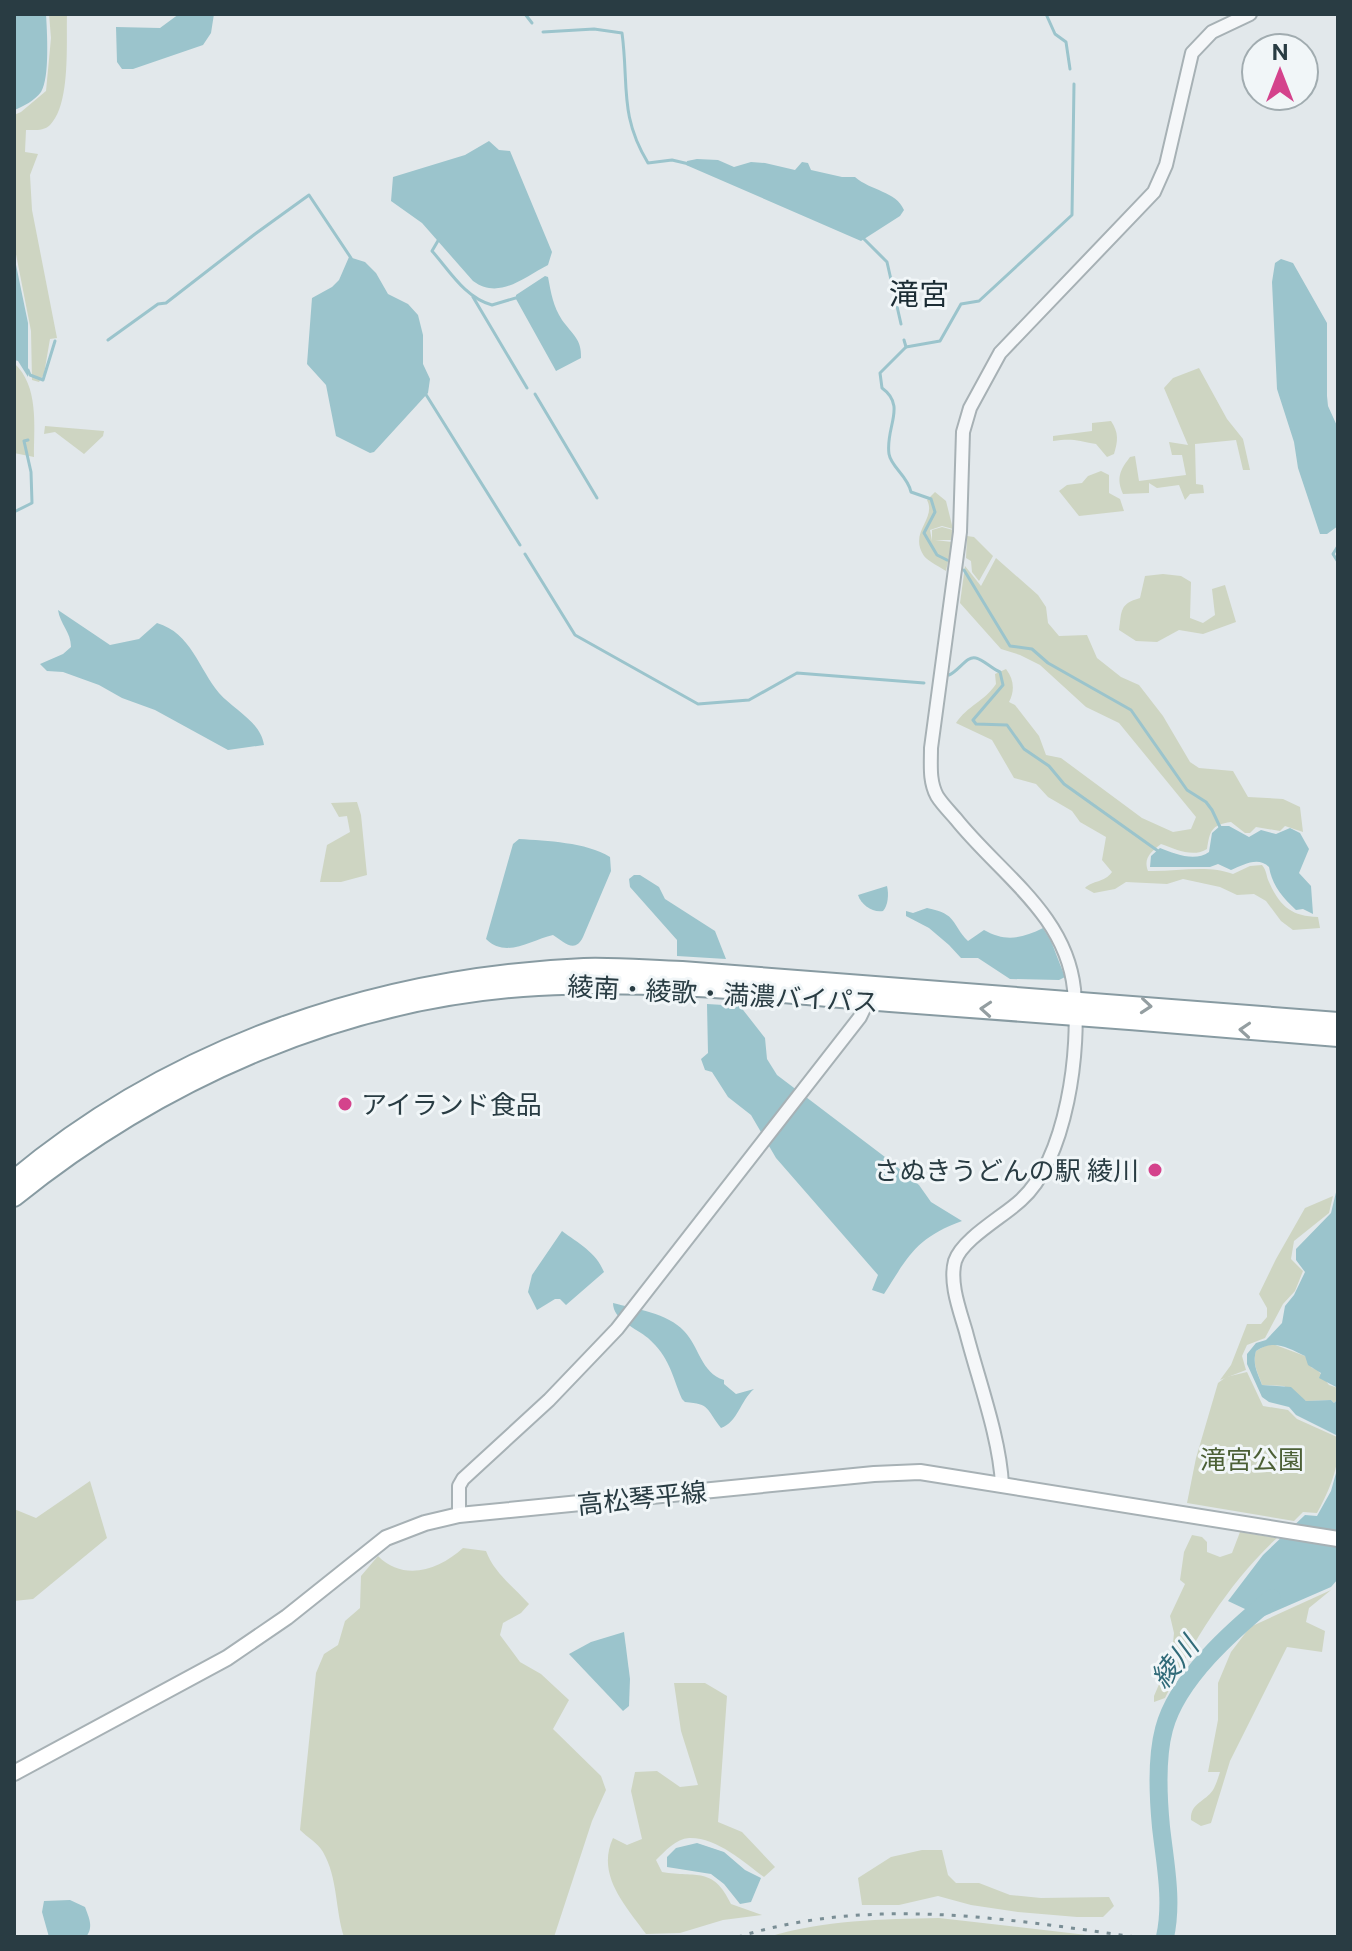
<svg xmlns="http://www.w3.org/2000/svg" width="1352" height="1951" font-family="'Public Sans','Noto Sans JP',sans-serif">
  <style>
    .green { fill: #ced5c2 }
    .water { fill: #9bc4cc }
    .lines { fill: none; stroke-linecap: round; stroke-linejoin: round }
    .stream { stroke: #9bc4cc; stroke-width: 3 }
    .river { stroke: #9bc4cc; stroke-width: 18 }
    .tertiary-casing { stroke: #a7b1b5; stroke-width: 16 }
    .secondary-casing { stroke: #a7b1b5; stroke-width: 18 }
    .trunk-casing { stroke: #889ba2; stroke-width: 22 }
    .tertiary { stroke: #f5f7f9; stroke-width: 12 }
    .secondary { stroke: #fff; stroke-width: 14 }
    .trunk { stroke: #fff; stroke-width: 18 }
    .rail { stroke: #7a8e95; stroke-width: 3; stroke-dasharray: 4 8; stroke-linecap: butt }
    .oneway { stroke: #949ea1 }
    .poi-dot { fill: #d4438c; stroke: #f1f6f8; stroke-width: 3 }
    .labels { text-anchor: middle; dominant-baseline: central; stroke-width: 6; stroke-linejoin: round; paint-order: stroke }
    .street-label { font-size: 26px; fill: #293c43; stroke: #f1f6f8 }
    .poi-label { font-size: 26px; fill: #293c43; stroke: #f1f6f8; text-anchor: start }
    .park-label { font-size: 26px; fill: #4c6036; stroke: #f1f6f8 }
    .water-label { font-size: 28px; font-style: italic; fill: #316b79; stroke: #f1f6f8 }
    .quarter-label { font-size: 30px; fill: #1b2c34; stroke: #f1f6f8 }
  </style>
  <rect width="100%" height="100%" fill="#e2e8eb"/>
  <g class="green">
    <path d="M49 14H67C66 42 71 104 50 125 44 131 35 130 26 130L25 152 38 154 30 175 32 210 57 338 50 339 44 374 39 382 32 380 31 331 14 244V115L21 112 46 91 51 38Z"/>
    <path d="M14 363C39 386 34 425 34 457L14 453Z"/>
    <path d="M1199 368 1227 419 1243 439 1250 470H1243L1236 440 1195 444 1196 484 1203 485 1204 493 1190 494 1185 500 1179 485 1157 488 1149 483V493L1123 494C1116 478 1120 470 1130 457L1135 456 1139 481 1186 475 1182 455H1172L1169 442 1188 445 1164 388 1173 378Z"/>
    <path d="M1111 421C1119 433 1118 441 1114 454L1107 457 1096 444C1078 441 1073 438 1053 441V436L1092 431V423Z"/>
    <polygon points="45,426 104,431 103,436 84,454 55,432 44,434"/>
    <polygon points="1101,471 1109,475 1109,493 1120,499 1124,511 1079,516 1059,491 1067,485 1082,483 1088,476"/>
    <path d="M935 492 946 501 953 529 942 526 930 530 932 541V530L942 527 953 530 952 540H935L952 542 946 571C940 567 929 562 924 556 908 532 937 519 927 500Z"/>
    <polygon points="967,536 974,537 993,556 979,581 972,572 971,561 966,558"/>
    <path d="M996 558 1038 595 1046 607 1048 623 1059 636 1087 635 1097 658 1121 677 1139 685 1163 716 1190 762 1199 768 1233 771 1248 797 1283 799 1300 807 1303 832 1285 826 1280 831 1256 827 1250 833H1245L1231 822C1211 825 1210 831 1207 849 1193 858 1175 849 1161 844 1151 852 1143 858 1148 871 1175 872 1208 864 1233 874L1250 866 1262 865C1267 871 1266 876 1269 882 1280 907 1292 916 1318 917L1320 928 1293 930 1281 921 1266 901 1254 894 1237 895 1220 887 1183 879 1167 884 1126 882 1115 889 1094 893 1085 888C1093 880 1104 883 1112 872L1102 860 1106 837 1080 822 1072 811 1048 797 1036 784 1014 778 992 740 956 723C967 706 985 701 996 684L995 674 1006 669C1014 679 1015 691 1009 702L1015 705 1039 736 1046 755 1061 758 1142 818 1173 832 1191 829 1196 817 1119 723 1086 707 1040 665 1020 655 1001 649 960 603 965 566 981 586Z"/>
    <path d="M1163 574 1181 576 1191 582 1190 618 1203 623 1215 615 1212 589 1225 585 1236 622 1203 634 1179 630 1157 642 1136 641 1119 630C1122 611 1119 604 1140 598L1145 576Z"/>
    <polygon points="357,802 361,815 367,875 341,882 320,882 327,845 350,832 347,816 339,817 331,803"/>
    <polygon points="1333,1196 1329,1213 1294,1241 1291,1259 1303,1271 1295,1291 1283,1304 1265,1338 1247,1345 1242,1356 1246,1370 1220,1380 1231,1365 1247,1324 1261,1324 1267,1317 1267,1308 1259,1294 1276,1259 1305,1208"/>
    <path d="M1270 1343 1305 1356 1312 1368 1317 1369 1329 1385 1338 1388V1399L1334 1403 1331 1400 1306 1401 1284 1386 1262 1385C1258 1372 1252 1365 1256 1351Z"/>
    <path d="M1247 1372 1263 1406 1288 1410 1297 1419 1337 1437C1342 1463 1329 1491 1317 1513L1303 1512 1294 1521 1187 1503 1196 1458 1218 1383 1226 1377Z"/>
    <polygon points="90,1481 107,1538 33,1599 14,1601 14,1509 36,1518"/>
    <path d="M1240 1532 1277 1538C1230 1581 1193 1641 1165 1698L1154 1702V1696L1172 1654 1174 1633 1170 1616 1185 1584 1180 1580 1184 1552 1192 1535 1202 1537 1207 1542V1552L1220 1557 1232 1553Z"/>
    <path d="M463 1548 486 1551C494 1573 514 1587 529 1604L521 1613 503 1623 500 1635 520 1662 541 1674 569 1700 553 1729 601 1776 606 1790 592 1821 554 1937H344C335 1909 338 1878 323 1852 318 1843 307 1837 300 1830L316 1673 324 1654 338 1645 345 1621 360 1608 361 1576 378 1556C404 1582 439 1570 463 1548Z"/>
    <path d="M1331 1590 1309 1608 1306 1622 1325 1631 1322 1652 1287 1647 1230 1761 1211 1823 1201 1826 1191 1820C1190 1803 1205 1802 1213 1790 1216 1785 1218 1778 1220 1772H1208L1218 1720V1683L1231 1652 1250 1627Z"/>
    <path d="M674 1683H705L727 1696 718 1822 742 1832 775 1867 764 1877C744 1862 716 1837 689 1838 676 1839 665 1851 656 1860L662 1872C697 1878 713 1866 731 1904L762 1915 723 1920 680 1933 646 1934C625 1905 596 1875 613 1838L627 1845 642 1839 631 1791 635 1772 657 1771 680 1787 698 1785 681 1731Z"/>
    <polygon points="922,1850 942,1850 948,1875 956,1883 979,1883 1010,1895 1041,1898 1109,1897 1114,1906 1103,1917 1077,1917 1018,1912 971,1905 938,1896 899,1905 862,1905 858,1878 891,1857"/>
    <path d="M939 1918 1104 1937H768C824 1920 882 1919 939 1918Z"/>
  </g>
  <g class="water">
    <path d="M14 14H46C47 31 50 78 41 92 35 100 23 107 14 110Z"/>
    <polygon points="179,14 214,14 211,33 203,45 133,69 122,69 117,62 116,27 160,28"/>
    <path d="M489 141 499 150 510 151 552 252 548 265C523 278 499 300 473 281L422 223 391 201 393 177 465 155Z"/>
    <path d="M697 159 718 160 734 167 751 162 765 163 795 170 802 162 808 163 811 170 842 177H855C871 191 896 191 904 210L900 216 861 241 686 165 687 161Z"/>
    <polygon points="14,255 28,323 28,377 18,361 14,360"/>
    <polygon points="349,257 365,262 376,273 388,294 408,304 418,315 423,335 423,364 430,379 428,393 374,452 370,453 336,436 326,385 307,364 312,298 332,287 339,280"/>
    <polygon points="1281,259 1293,263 1327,323 1327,396 1328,406 1338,428 1338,526 1327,534 1320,534 1298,468 1294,442 1277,389 1272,282 1275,263"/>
    <path d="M545 276 548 277C551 293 553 306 562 320 572 334 582 339 581 358L556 371 516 299V295Z"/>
    <path d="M58 610 110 645 139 639 157 623C191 633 199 669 219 693 234 710 261 722 264 745L228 750 155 710 122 698 99 685 63 672 47 671 40 664 63 654 71 647C71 632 60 624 58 610Z"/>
    <path d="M1220 826H1229L1249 837 1261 830 1276 834 1290 828 1300 833 1309 849 1299 873 1311 886 1313 914 1303 909 1296 910C1282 897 1272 885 1269 867 1258 856 1243 865 1231 870L1218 864 1210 867H1150L1151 856 1160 848C1175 854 1195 862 1209 852L1212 833Z"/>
    <path d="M519 839C547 841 586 842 610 857L611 871 583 937C575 954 564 942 553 935 531 940 506 959 486 939L513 844Z"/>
    <polygon points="634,875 640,875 659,887 665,899 715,931 726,959 677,956 677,940 630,887 629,879"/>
    <path d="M887 886C889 894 888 906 883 911 873 913 861 905 858 895Z"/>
    <path d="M927 908C958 914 951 924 968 941L984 930C1005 942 1021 939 1043 928L1051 941 1065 977 1059 980 1010 979 978 958H961L949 945 929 928 906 916V911L913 913Z"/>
    <path d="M707 1004 740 1006 765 1038 767 1059 777 1075 885 1157 919 1185 931 1202 962 1221C916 1238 909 1255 884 1294L872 1290 878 1275 776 1158 751 1115 728 1097 712 1072 705 1070 701 1059 708 1053Z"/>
    <path d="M1338 1184V1388L1319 1378 1321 1373 1308 1365 1305 1356C1287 1347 1273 1339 1256 1351 1252 1365 1258 1373 1262 1385L1291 1387 1306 1401 1331 1400 1334 1403 1338 1399V1436L1296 1415 1289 1407 1269 1402 1262 1397 1247 1364V1354L1256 1343 1266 1340 1282 1323 1285 1306 1294 1295 1305 1272 1296 1260V1249L1331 1213Z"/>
    <path d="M562 1231C578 1243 596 1252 604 1272L566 1305 560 1299H555L537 1310 528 1292 532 1275Z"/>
    <path d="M613 1303C635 1309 668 1313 684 1331 699 1346 701 1373 724 1380V1384L736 1394 754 1389C740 1401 738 1422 721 1428 706 1409 711 1404 685 1402L682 1399C671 1373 670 1358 648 1338 636 1328 613 1320 613 1303Z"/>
    <polygon points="1338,1466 1338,1579 1331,1587 1262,1617 1228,1601 1263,1555 1305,1515 1317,1516 1331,1491"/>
    <polygon points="624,1632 630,1679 629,1706 623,1711 569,1654 591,1642"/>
    <polygon points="697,1843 724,1852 745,1870 761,1878 751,1902 740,1904 724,1884 711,1874 667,1867 667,1857 676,1848"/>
    <path d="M70 1900 85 1907C89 1918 94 1927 86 1937H49L42 1912 44 1901Z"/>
  </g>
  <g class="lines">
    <g class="stream">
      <polyline points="525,14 532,23"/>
      <polyline points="1046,14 1055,34 1066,42 1070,69"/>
      <path d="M543 32 594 29 622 33C629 85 619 115 648 163L672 160 689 164"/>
      <path d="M439 239 432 251C449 270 465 298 492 305L519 297"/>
      <polyline points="864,239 887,262 901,324"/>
      <polyline points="473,297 527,388"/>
      <polyline points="108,340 158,304 166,303 255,234 309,195 351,258"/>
      <path d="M904 340 906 347 880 373 882 388C907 406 885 427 889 454 891 467 908 476 911 492L931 499 935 512 924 533 937 555 947 560"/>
      <polyline points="906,347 940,341 961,304 979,301 1072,215 1074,84"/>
      <polyline points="28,370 30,375 43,380 55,341"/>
      <polyline points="425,393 520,545"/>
      <polyline points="535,394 597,498"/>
      <polyline points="14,512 32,503 31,472 24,441 28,440"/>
      <polyline points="1338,546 1333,554 1338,562"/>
      <polyline points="525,554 575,635 698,704 749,700 797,673 924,683"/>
      <polyline points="964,570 1010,646 1032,649 1048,663 1131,710 1187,790 1206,802 1212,810 1220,827"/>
      <path d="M949 675C959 671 967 655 976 658 984 660 992 669 1000 672L1003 685 973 720 976 724 1007 725 1024 749 1049 766 1064 784 1158 851"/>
    </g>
    <path class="river" d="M1165 1937C1173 1901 1165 1863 1161 1827 1158 1796 1156 1759 1164 1729 1177 1679 1233 1630 1272 1598"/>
    <g class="tertiary-casing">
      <g id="tertiary">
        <path d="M1002 1485C1000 1438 978 1379 966 1332 960 1311 949 1283 955 1261 962 1239 1004 1216 1021 1200 1067 1158 1081 1049 1074 989 1066 914 999 873 956 819 950 812 942 804 937 796 929 781 931 765 931 748L960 532 963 432 970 408 1000 353 1154 192 1166 165 1192 53 1212 32 1250 14"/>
        <polyline points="459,1515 459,1486 463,1479 549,1400 617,1329 860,1017 870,996"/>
      </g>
    </g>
    <g class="secondary-casing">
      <polyline id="secondary" points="14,1773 227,1658 287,1617 386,1538 425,1523 459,1515 874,1474 920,1472 1338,1539"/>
    </g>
    <g class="trunk-casing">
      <g id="trunk">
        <path d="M14 1180C174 1046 377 977 584 968 617 967 649 970 682 971L1338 1022"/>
        <path d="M14 1197C163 1077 345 997 538 986 655 979 773 993 890 1002 1039 1013 1189 1024 1338 1037"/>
      </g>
    </g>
    <use href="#tertiary" class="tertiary"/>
    <use href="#secondary" class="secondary"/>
    <use href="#trunk" class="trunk"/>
    <path class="rail" d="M738 1937C869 1896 1002 1918 1135 1937"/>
  </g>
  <defs><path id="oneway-chevron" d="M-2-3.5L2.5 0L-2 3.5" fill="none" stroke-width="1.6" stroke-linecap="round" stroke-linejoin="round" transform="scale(2)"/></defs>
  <g class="oneway">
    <use href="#oneway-chevron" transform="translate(1146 1006) rotate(5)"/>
    <use href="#oneway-chevron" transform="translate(986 1009) rotate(-176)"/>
    <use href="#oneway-chevron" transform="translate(1245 1030) rotate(-176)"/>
  </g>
  <g class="poi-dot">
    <circle cx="345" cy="1104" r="8"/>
    <circle cx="1155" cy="1170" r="8"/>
  </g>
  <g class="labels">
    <g class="street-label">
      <text transform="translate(723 994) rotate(3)">綾南・綾歌・満濃バイパス</text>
      <text transform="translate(642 1498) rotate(-6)">高松琴平線</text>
    </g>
    <g class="poi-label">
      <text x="361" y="1104">アイランド食品</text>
      <text x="1139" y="1170" text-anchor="end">さぬきうどんの駅 綾川</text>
    </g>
    <g class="park-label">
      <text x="1252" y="1459">滝宮公園</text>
    </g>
    <g class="water-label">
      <text transform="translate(1174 1662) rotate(-51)">綾川</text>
    </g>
    <g class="quarter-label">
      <text x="919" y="294">滝宮</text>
    </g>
  </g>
  <rect width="1352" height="1951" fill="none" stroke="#293c43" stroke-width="32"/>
  <g transform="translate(1280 72)"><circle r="38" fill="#f1f6f8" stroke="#a1acb0" stroke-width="2"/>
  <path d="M0-6L14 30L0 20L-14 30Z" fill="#d4438c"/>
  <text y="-12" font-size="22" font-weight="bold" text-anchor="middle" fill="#293c43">N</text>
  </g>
</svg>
